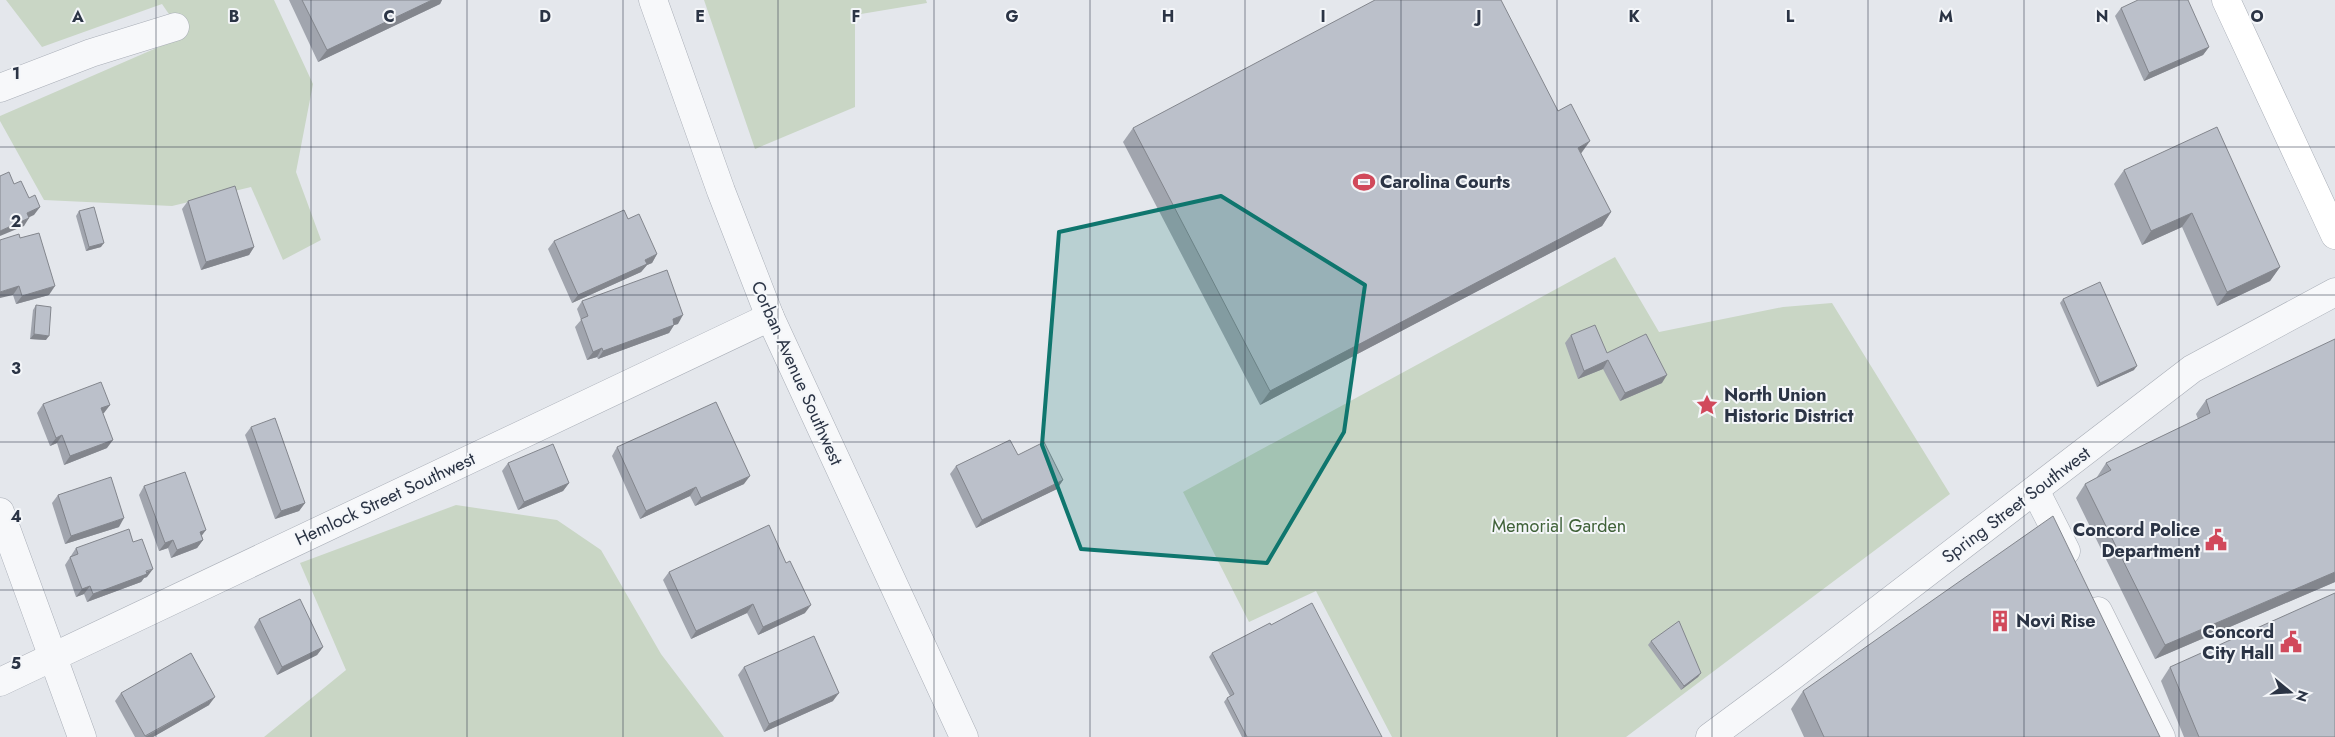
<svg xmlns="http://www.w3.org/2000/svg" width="2335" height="737" font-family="Jost,sans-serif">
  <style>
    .green { fill: #c9d6c5 }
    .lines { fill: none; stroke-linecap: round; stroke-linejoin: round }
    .minor-casing { stroke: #a9aeb7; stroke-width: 29 }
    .tertiary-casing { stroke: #a9aeb7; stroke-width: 29 }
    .secondary-casing { stroke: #a9aeb7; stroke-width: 29 }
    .minor { stroke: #f7f8fa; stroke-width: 28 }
    .tertiary { stroke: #f7f8fa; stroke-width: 28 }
    .secondary { stroke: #fff; stroke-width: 28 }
    .wall { fill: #a1a5ae }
    .shaded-wall { fill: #83868d }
    .building { fill: #bbc0ca; stroke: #83868d }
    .marked { fill: #0f766e; fill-opacity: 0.2; stroke: #0f766e; stroke-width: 4; stroke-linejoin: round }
    .grid { fill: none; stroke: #2b3445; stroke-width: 1; stroke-opacity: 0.55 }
    .labels { text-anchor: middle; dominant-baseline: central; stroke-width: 4; stroke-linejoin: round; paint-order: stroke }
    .poi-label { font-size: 18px; font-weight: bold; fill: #2b3445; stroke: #f4f6f9; text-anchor: start }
    .street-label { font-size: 18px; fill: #2b3445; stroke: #f4f6f9 }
    .park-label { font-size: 18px; fill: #3f6138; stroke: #f4f6f9 }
    .grid-label { font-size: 16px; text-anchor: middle; font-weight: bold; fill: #2b3445; stroke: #f4f6f9; stroke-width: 4; stroke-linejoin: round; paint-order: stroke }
  </style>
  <rect width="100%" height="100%" fill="#e4e7ec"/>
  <g class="green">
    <polygon points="6,0 274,0 313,84 296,172 321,240 283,260 251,187 172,206 44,200 0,121 0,116 184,36 162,4 42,47"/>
    <polygon points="704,0 926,0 927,3 855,15 855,107 755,149"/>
    <polygon points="1615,257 1659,332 1783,307 1832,303 1950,494 1626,737 1392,737 1316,591 1249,622 1183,492"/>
    <polygon points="456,505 557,520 601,550 661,654 724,737 264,737 346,670 300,563"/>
  </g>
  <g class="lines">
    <g class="minor-casing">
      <g id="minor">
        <polyline points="0,88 91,53 175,27"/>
        <polyline points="2035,490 2066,551"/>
        <polyline points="0,512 82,737"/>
        <polyline points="2098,611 2161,737"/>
        <polyline points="0,682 770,317"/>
      </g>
    </g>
    <g class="tertiary-casing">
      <g id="tertiary">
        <polyline points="653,0 721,191 770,317 964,737"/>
        <polyline points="1710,737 1791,677 2192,369 2335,292"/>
      </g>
    </g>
    <g class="secondary-casing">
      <polyline id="secondary" points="2226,0 2335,235"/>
    </g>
    <use href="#minor" class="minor"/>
    <use href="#tertiary" class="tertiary"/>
    <use href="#secondary" class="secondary"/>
  </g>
  <g class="wall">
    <polygon points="289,0 442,0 440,4 318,62"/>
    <polygon points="2121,8 2209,47 2203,55 2144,81 2115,16"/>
    <polygon points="1558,111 1611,212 1602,226 1260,405 1123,142 1133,128"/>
    <polygon points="2124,170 2280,267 2270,281 2217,306 2182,227 2142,245 2114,184"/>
    <polygon points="188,201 254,247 249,255 201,270 182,209"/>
    <polygon points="79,211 101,247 86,251 76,216"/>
    <polygon points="628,219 657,254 652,263 647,265 641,272 572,303 548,249 554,241"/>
    <polygon points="20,238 49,295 16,304 13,295"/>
    <polygon points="2063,299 2134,370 2097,387 2060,303"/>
    <polygon points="582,301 678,324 674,325 669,333 598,359 597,357 587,360 575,327 581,320 577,309"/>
    <polygon points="36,305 46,340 30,339 33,310"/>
    <polygon points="1571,335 1607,353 1662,383 1620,401 1603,369 1578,379 1565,343"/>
    <polygon points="2206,400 2335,582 2155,659 2076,498 2085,484 2097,478 2097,477 2106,463 2198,419 2196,414"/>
    <polygon points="43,404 110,405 103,413 107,448 64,465 57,443 50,446 37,413"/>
    <polygon points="251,427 305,503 299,511 275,519 245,435"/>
    <polygon points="617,447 744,484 695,506 690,496 640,519 612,456"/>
    <polygon points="1018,455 1063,480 1057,489 976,528 950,474 956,466"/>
    <polygon points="508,463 569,483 563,491 518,510 502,471"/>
    <polygon points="144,486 202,536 203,540 197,548 171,558 168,548 159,551 139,495"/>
    <polygon points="58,495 119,527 65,544 52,503"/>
    <polygon points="76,548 147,577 144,578 141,582 87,602 84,594 76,597 65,565"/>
    <polygon points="669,572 805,613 758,635 747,613 691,639 663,580"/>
    <polygon points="259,619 323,647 317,655 277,675 254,627"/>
    <polygon points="1271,625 1382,737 1242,737 1224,702 1227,698 1230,696 1209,657 1212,653"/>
    <polygon points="1651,641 1701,673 1698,677 1681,690 1648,645"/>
    <polygon points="744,667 833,701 764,732 738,675"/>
    <polygon points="2170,667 2335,737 2184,737 2161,681"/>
    <polygon points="1803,691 2160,737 1804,737 1791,709"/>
    <polygon points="121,693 209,705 153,737 135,737 115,701"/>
  </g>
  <g class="shaded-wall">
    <polygon points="432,0 442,0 440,4 318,62 327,50"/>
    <polygon points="2209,47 2203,55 2144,81 2149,73"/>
    <polygon points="1590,141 1580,155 1578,148"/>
    <polygon points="40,207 34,215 21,221 27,213"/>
    <polygon points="1611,212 1602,226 1260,405 1270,391"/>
    <polygon points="2192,213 2182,227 2142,245 2151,231"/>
    <polygon points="29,218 24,226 0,236 0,231"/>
    <polygon points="104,243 101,247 86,251 89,247"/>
    <polygon points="254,247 249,255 201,270 206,262"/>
    <polygon points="657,254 652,263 647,265 641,272 572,303 578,295"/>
    <polygon points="2280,267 2270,281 2217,306 2227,292"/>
    <polygon points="19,286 13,295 0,298 0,292"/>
    <polygon points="55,286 49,295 16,304 22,296"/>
    <polygon points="683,315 678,324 667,327 673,319"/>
    <polygon points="674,325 669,333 598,359 603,351"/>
    <polygon points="34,334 49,336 46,340 30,339"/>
    <polygon points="602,348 597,357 587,360 593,352"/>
    <polygon points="1608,360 1603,369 1578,379 1584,371"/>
    <polygon points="2137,366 2134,370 2097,387 2100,383"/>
    <polygon points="1667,375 1662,383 1620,401 1625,393"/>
    <polygon points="110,405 104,413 95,416 101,408"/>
    <polygon points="62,435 57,443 50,446 56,438"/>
    <polygon points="113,440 107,448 64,465 70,456"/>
    <polygon points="750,476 744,484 695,506 701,498"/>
    <polygon points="1063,480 1057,489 976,528 982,520"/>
    <polygon points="569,483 563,491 518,510 524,502"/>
    <polygon points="696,487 690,496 640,519 646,511"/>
    <polygon points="305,503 299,511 275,519 281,511"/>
    <polygon points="124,518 119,527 65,544 71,536"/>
    <polygon points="206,530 200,538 200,532"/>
    <polygon points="173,540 168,548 159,551 165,543"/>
    <polygon points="203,540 197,548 171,558 177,550"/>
    <polygon points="153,569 147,577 144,578 141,582 87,602 93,594"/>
    <polygon points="2335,572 2335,582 2155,659 2165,645"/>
    <polygon points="90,586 84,594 76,597 82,589"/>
    <polygon points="753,604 747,613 691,639 696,631"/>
    <polygon points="811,605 805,613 758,635 763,627"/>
    <polygon points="323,647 317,655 277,675 282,667"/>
    <polygon points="1701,673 1698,677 1681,690 1684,686"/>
    <polygon points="839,693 833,701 764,732 769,724"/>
    <polygon points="215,697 209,705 153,737 145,737"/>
  </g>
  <g class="building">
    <polygon points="302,0 432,0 327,50"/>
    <polygon points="1375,0 1501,0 1558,111 1571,104 1590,141 1578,148 1611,212 1270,391 1133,128"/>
    <polygon points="2138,0 2188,0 2209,47 2149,73 2121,8"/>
    <polygon points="2217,127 2280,267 2227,292 2192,213 2151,231 2124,170"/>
    <polygon points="9,172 14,184 21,181 29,198 35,195 40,207 27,213 29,218 0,231 0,176"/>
    <polygon points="235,186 254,247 206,262 188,201"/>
    <polygon points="94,207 104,243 89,247 79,211"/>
    <polygon points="624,210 628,219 639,214 657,254 645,260 647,264 578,295 554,241"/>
    <polygon points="39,233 55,286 22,296 19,286 0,292 0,240 19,234 20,238"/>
    <polygon points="667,270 683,315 673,319 674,325 603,351 602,348 593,352 581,319 588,316 582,301"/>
    <polygon points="2100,282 2137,366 2100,383 2063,299"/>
    <polygon points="36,305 51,307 49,336 34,334"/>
    <polygon points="1595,325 1607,353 1646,334 1667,375 1625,393 1608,360 1584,371 1571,335"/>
    <polygon points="2335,339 2335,572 2165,645 2085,484 2111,470 2106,463 2210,413 2206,400"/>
    <polygon points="101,382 110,405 101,408 113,440 70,456 62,435 56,438 43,404"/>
    <polygon points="716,402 750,476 701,498 696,487 646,511 617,447"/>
    <polygon points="275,418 305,503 281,511 251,427"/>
    <polygon points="1010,440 1018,455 1044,442 1063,480 982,520 956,466"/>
    <polygon points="553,444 569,483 524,502 508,463"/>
    <polygon points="185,472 206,530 200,532 203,540 177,550 173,540 165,543 144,486"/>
    <polygon points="111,477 124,518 71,536 58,495"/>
    <polygon points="2053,516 2160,737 1824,737 1803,691"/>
    <polygon points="769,525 786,563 790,561 811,605 763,627 753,604 696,631 669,572"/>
    <polygon points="129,529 133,542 142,539 153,569 146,571 147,574 93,594 90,586 82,589 70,557 78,554 76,548"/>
    <polygon points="2335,593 2335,737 2199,737 2170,667"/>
    <polygon points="300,599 323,647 282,667 259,619"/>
    <polygon points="1312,603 1382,737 1247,737 1227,698 1234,694 1212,653 1270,623 1271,625"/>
    <polygon points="1679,621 1701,673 1684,686 1651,641"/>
    <polygon points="814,636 839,693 769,724 744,667"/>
    <polygon points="191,653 215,697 145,736 121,693"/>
  </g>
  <path class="marked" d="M1221 196 1365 285 1344 432 1267 563 1081 549 1042 445 1059 232Z"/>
  <path class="grid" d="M156 0V737M311 0V737M467 0V737M623 0V737M778 0V737M934 0V737M1090 0V737M1245 0V737M1401 0V737M1557 0V737M1712 0V737M1868 0V737M2024 0V737M2179 0V737M0 147H2335M0 295H2335M0 442H2335M0 590H2335"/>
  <defs>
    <g id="stadium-bare" transform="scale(1.725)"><path d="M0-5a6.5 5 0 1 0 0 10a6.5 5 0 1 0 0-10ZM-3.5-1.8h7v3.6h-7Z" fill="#d1495b" stroke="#f4f6f9" stroke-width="2.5" paint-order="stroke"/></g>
    <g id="sight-bare" transform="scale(1.725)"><path d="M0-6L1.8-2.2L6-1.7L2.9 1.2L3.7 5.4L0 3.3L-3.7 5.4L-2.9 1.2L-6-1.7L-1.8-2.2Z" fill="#d1495b" stroke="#f4f6f9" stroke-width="2.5" paint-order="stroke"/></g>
    <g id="civic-bare" transform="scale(1.725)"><path d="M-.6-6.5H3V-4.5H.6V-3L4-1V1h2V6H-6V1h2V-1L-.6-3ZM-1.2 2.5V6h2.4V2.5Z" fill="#d1495b" stroke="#f4f6f9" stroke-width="2.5" paint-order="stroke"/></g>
    <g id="building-bare" transform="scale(1.725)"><path d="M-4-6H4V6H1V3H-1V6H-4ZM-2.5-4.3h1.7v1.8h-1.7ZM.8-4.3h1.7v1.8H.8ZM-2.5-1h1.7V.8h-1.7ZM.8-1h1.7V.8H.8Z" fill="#d1495b" stroke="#f4f6f9" stroke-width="2.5" paint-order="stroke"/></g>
  </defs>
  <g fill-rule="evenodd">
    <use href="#stadium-bare" x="1364" y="182"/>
    <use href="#sight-bare" x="1707" y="405"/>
    <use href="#civic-bare" x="2216" y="540"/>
    <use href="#building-bare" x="2000" y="621"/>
    <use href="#civic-bare" x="2291" y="642"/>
  </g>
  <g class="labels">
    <g class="poi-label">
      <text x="1380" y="182">Carolina Courts</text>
      <text x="1724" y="395">North Union<tspan x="1724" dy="21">Historic District</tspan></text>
      <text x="2200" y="530" text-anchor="end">Concord Police<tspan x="2200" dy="21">Department</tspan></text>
      <text x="2016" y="621">Novi Rise</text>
      <text x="2274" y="632" text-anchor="end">Concord<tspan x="2274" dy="21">City Hall</tspan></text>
    </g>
    <g class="street-label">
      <text transform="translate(797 373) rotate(66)">Corban Avenue Southwest</text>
      <text transform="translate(385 499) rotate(-25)">Hemlock Street Southwest</text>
      <text transform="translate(2016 505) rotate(-37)">Spring Street Southwest</text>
    </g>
    <g class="park-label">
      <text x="1559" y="526">Memorial Garden</text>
    </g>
  </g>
  <g class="grid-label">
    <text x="78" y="22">A</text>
    <text x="234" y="22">B</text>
    <text x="389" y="22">C</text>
    <text x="545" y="22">D</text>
    <text x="700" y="22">E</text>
    <text x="856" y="22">F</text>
    <text x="1012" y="22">G</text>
    <text x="1168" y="22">H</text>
    <text x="1323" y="22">I</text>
    <text x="1479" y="22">J</text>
    <text x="1634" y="22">K</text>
    <text x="1790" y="22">L</text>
    <text x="1946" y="22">M</text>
    <text x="2102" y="22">N</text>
    <text x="2257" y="22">O</text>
    <text x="16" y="79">1</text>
    <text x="16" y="227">2</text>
    <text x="16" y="374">3</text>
    <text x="16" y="522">4</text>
    <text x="16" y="669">5</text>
  </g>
  <g transform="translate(2290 692) rotate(108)" stroke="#f4f6f9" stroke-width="4" paint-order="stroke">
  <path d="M0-4L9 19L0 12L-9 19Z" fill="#2b3445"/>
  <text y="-8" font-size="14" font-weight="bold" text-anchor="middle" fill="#2b3445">N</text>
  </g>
</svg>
